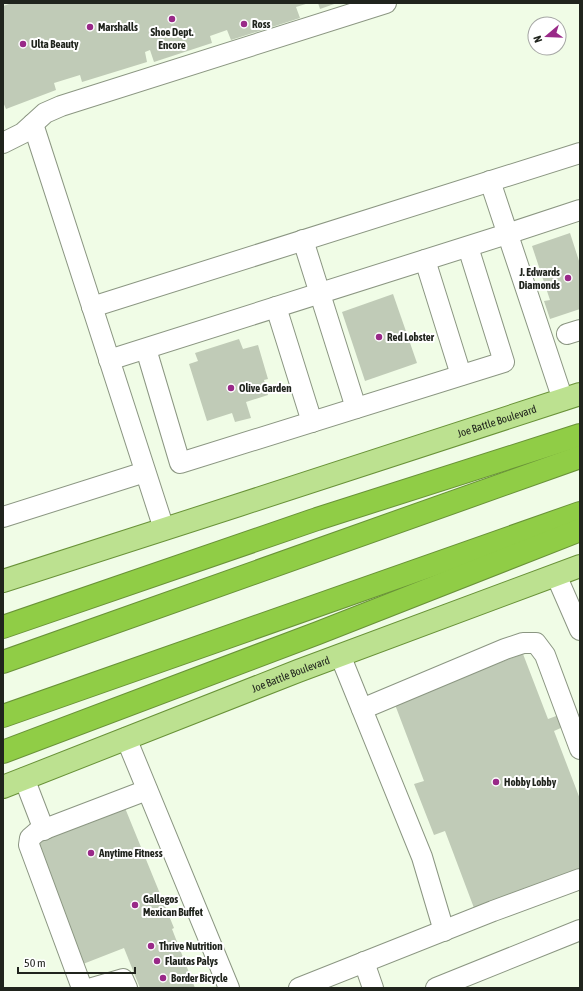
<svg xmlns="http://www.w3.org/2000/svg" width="583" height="991" font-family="'Asap Condensed',sans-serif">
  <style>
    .building { fill: #c0cbb7 }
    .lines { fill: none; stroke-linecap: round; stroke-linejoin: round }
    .minor-casing { stroke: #8b9682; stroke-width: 22 }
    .major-casing { stroke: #699238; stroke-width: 24 }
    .highway-casing { stroke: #699238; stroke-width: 24 }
    .minor { stroke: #fff; stroke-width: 20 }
    .major { stroke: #bce190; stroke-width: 22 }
    .highway { stroke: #90cd46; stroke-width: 22 }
    .poi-dot { fill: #992988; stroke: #fff; stroke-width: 1.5 }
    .labels { text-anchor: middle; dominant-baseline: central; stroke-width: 4; stroke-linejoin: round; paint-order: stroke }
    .poi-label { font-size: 11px; font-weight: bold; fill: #20241d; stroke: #fff; text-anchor: start }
    .street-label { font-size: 11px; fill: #20241d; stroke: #fff }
  </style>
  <rect width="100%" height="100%" fill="#f0fce6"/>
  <g class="building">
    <polygon points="12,3 309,3 296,7 300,18 231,40 227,30 210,36 212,43 154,62 150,50 145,52 147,62 82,82 80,75 54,83 56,90 6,109 3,102 3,6"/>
    <polygon points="318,3 337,3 320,9"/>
    <polygon points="570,233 580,264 580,309 550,319 544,301 550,300 532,246"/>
    <polygon points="393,294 417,363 365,381 342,312"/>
    <polygon points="239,339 243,349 258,345 268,379 264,380 268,395 246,402 251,418 235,422 232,413 207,421 189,364 198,361 195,353"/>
    <polygon points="523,654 548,719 559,715 563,727 554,731 580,799 580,868 474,908 445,831 434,835 414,784 424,781 394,702"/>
    <polygon points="125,808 174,928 172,929 195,988 140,988 124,948 83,964 35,843"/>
  </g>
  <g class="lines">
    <g class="minor-casing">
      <g id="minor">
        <polyline points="33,124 164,529"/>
        <polyline points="3,143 23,133 45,113 61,106 386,3"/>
        <polyline points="490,181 563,400"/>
        <polyline points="303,240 356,408"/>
        <polyline points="425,260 461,375"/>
        <polyline points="92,307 580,153"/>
        <polyline points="276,307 312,422"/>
        <polyline points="567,334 580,330"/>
        <polyline points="146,349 180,463 504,362 468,247"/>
        <polyline points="109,360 507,234 580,210"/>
        <polyline points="3,517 145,472"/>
        <polyline points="556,575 580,630"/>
        <polyline points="340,655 422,857 444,931"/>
        <polyline points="362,709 505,649 523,643 536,643 545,655 580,749"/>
        <polyline points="126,738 229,988"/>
        <polyline points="24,778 44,830"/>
        <polyline points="364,962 373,988"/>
        <polyline points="82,988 29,845 30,838 37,832 147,790"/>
        <polyline points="92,988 123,979 127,988"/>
        <polyline points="299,988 493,911 580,879"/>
        <polyline points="436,988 580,930"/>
      </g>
    </g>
    <g class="major-casing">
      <g id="major">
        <path id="s1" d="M3 581 239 505 580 394"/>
        <path id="s2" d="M3 787 298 671 580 566"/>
      </g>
    </g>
    <g class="highway-casing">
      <g id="highway">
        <polyline points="3,627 317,519 580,435"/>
        <polyline points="3,662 580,457"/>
        <polyline points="3,716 580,513"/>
        <polyline points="3,752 318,633 580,530"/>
      </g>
    </g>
    <use href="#minor" class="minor"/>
    <use href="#major" class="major"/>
    <use href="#highway" class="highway"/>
  </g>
  <g class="poi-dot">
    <circle cx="172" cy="19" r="4"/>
    <circle cx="244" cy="24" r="4"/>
    <circle cx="90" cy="27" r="4"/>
    <circle cx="23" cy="44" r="4"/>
    <circle cx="568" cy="278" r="4"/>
    <circle cx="379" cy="337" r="4"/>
    <circle cx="231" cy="388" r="4"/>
    <circle cx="496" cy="782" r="4"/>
    <circle cx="91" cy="853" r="4"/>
    <circle cx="135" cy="905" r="4"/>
    <circle cx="151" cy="946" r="4"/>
    <circle cx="157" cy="961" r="4"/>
    <circle cx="163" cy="978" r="4"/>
  </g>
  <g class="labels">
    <g class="poi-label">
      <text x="252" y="24">Ross</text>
      <text x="98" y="27">Marshalls</text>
      <text x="172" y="32" text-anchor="middle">Shoe Dept.<tspan x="172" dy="13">Encore</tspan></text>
      <text x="31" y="44">Ulta Beauty</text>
      <text x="560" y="272" text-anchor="end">J. Edwards<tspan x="560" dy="13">Diamonds</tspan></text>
      <text x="387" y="337">Red Lobster</text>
      <text x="239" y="388">Olive Garden</text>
      <text x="504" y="782">Hobby Lobby</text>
      <text x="99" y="853">Anytime Fitness</text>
      <text x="143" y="899">Gallegos<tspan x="143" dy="13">Mexican Buffet</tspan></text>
      <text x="159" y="946">Thrive Nutrition</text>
      <text x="165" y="961">Flautas Palys</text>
      <text x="171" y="978">Border Bicycle</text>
    </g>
    <g class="street-label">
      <text stroke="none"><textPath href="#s1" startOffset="519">Joe Battle Boulevard</textPath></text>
      <text stroke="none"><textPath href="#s2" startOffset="309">Joe Battle Boulevard</textPath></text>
    </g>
  </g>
  <rect width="583" height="991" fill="none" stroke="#20241d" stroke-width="8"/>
  <g transform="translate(547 36) rotate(251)"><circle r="19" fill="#ffffff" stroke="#a6a7a5"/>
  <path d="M0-3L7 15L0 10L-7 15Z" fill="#992988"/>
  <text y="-6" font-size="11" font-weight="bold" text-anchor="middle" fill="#20241d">N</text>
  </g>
  <path d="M18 967v6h117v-6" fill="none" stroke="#20241d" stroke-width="2"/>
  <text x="24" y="967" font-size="12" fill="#20241d" stroke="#ffffff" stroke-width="3" paint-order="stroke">50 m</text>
</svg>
